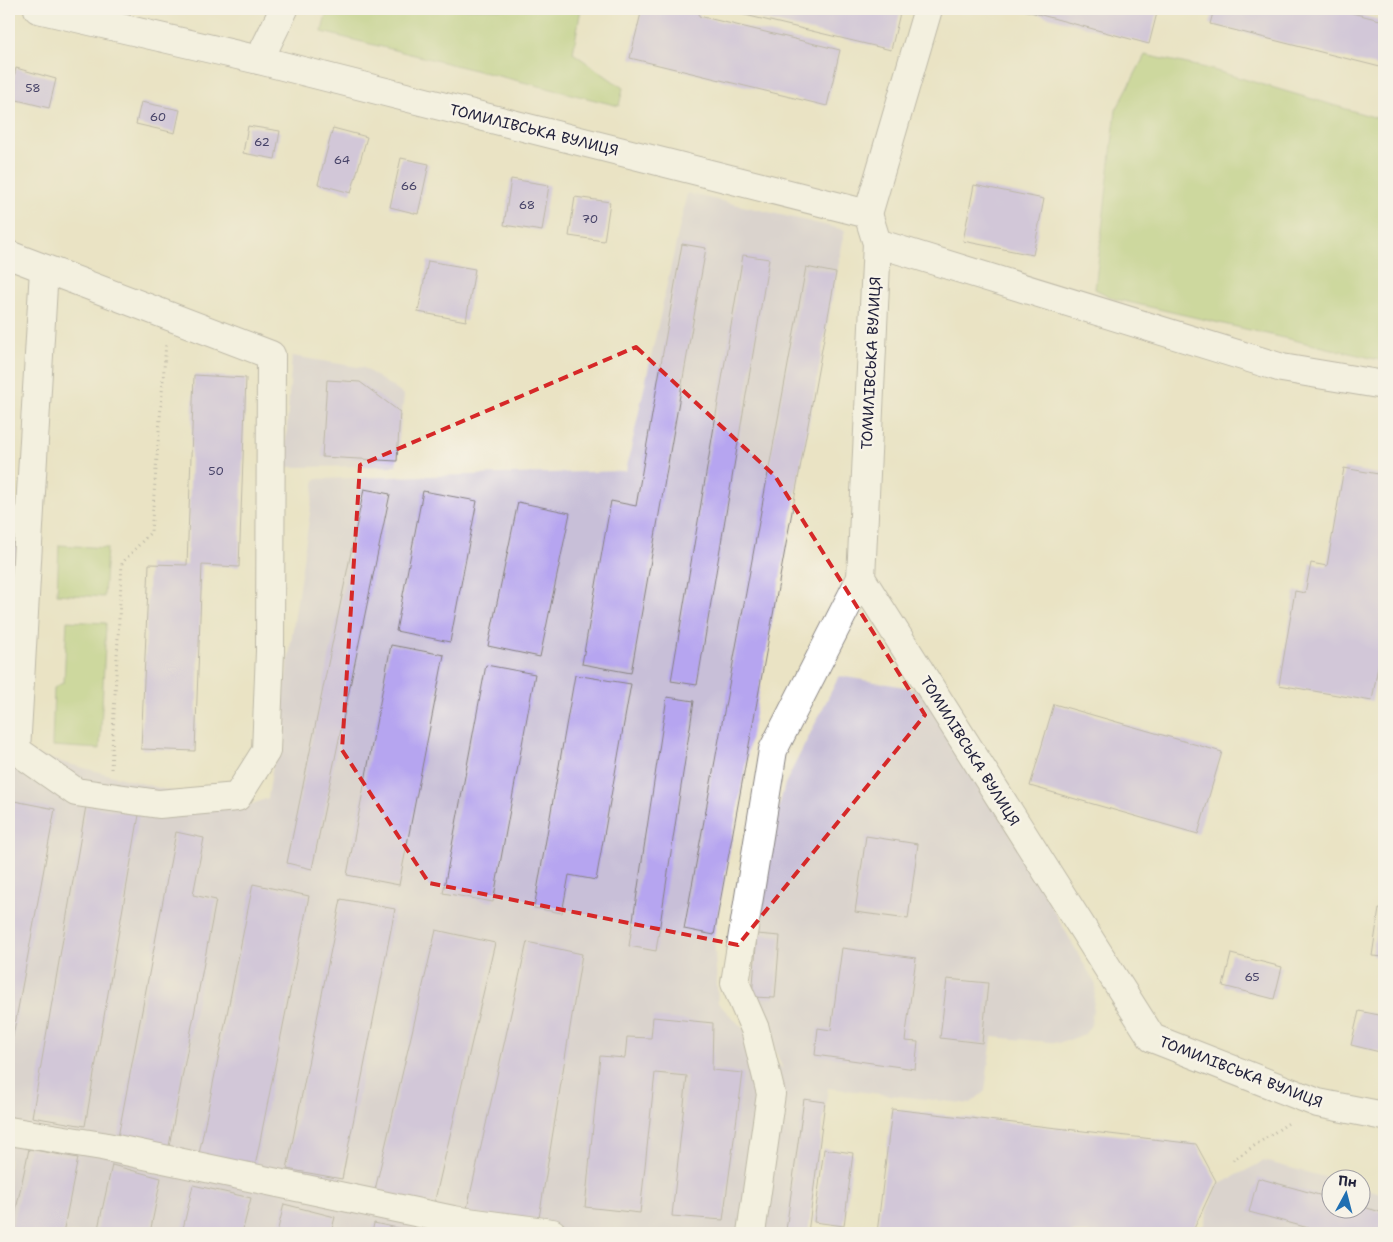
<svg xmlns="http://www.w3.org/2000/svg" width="1393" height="1242" font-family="'Shantell Sans',sans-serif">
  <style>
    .industrial { fill: #c8bfd8 }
    .green { fill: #abc970; stroke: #667656 }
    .building { fill: #b6a5f0 }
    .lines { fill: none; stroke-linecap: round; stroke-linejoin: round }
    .minor-casing { stroke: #868280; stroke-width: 30 }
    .path { stroke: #868280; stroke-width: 3; stroke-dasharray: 1 4; stroke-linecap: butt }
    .minor { stroke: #fff; stroke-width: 28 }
    .marked { fill: none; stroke: #d62828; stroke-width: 4; stroke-dasharray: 10 6; stroke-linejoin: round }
    .labels { text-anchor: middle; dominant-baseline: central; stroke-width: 5; stroke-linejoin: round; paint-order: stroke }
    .number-label { font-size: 12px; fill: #474368 }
    .street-label { font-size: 15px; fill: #22223b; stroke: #f7f3e8 }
  </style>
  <rect width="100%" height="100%" fill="#f7f3e8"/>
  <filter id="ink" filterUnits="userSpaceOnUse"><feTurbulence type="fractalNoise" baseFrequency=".02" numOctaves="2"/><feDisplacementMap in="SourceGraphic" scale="10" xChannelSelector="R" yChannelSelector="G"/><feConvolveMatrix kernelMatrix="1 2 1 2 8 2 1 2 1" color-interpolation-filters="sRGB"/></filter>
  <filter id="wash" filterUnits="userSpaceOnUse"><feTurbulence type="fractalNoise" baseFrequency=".0096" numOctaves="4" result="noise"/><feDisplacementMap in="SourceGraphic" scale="20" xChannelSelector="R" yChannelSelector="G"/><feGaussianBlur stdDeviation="1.12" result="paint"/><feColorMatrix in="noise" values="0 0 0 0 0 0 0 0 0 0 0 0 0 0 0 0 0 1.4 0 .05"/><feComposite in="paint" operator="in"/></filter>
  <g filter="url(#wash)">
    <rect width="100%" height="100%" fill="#eae3c4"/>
    <g class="industrial">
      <polygon points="687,193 845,230 714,935 718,1003 783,1069 752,997 757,934 775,822 785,784 839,676 929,691 1096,985 1091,1025 1085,1034 1061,1043 992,1037 985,1091 970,1104 828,1088 808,1232 811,1233 9,1233 9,748 238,809 268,798 315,479 626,471"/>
      <polygon points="292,356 364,368 404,395 396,466 284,467"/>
      <polygon points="1264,1161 1332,1179 1330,1210 1360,1210 1361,1187 1384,1194 1384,1233 1201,1233 1216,1186"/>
    </g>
    <g class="green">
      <polygon points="327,9 581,9 573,53 623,88 619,106 322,32"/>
      <polygon points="1145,55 1206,68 1384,120 1384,361 1115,299 1095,289 1116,110"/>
      <polygon points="59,545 107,548 104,597 57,594"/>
      <polygon points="67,621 106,623 100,749 52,746 54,688 64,682"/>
    </g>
    <g id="blocks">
      <g class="building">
        <polygon points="642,9 700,9 699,16 840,50 827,106 630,58"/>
        <polygon points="720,9 901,9 891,50"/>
        <polygon points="1019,9 1158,9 1149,44"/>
        <polygon points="1214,9 1336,9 1384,21 1384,68 1210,24"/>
        <polygon points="16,68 56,79 49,108 9,98"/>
        <polygon points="141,102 180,110 175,133 136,124"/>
        <polygon points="248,126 280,131 275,159 243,153"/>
        <polygon points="333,128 367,137 351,193 318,184"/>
        <polygon points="401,158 429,164 418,214 390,207"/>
        <polygon points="511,179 549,185 542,231 504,225"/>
        <polygon points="974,185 1044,199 1033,255 963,241"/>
        <polygon points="575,197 610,202 604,241 569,236"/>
        <polygon points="682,244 706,248 631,673 582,664 611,501 636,506"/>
        <polygon points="743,255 769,259 697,685 671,681"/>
        <polygon points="428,261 475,269 466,321 418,312"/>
        <polygon points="806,267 836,273 714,935 684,929"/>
        <polygon points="194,375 246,378 239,567 202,565 195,751 141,749 149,564 187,565"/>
        <polygon points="327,380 360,382 400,412 397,461 322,457"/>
        <polygon points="1344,468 1384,475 1384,631 1372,701 1279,685 1295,591 1305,593 1311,563 1327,566"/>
        <polygon points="364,489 390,494 312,869 287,863"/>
        <polygon points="423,491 477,501 450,642 396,631"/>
        <polygon points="518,502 570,513 540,657 488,646"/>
        <polygon points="9,508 21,508 18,587 9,587"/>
        <polygon points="391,645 444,655 399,885 347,875"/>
        <polygon points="486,665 535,674 493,902 443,893"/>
        <polygon points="575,675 631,684 596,880 569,875 562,913 534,908"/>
        <polygon points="667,697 694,701 656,951 629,946"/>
        <polygon points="1054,704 1222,752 1198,834 1030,786"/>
        <polygon points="9,800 55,809 10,1052 9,1052"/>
        <polygon points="86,806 139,815 85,1126 32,1117"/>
        <polygon points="176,832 204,838 193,895 216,900 169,1146 118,1137"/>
        <polygon points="866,836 918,844 908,919 855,912"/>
        <polygon points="253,884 309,896 255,1166 199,1154"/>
        <polygon points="341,899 395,909 342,1179 287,1169"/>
        <polygon points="1379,909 1384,910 1384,957 1372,956"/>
        <polygon points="436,930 495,943 434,1204 375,1190"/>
        <polygon points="757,934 780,936 775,998 752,997"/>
        <polygon points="527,942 582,954 539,1218 466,1213"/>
        <polygon points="842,948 916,958 905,1041 918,1042 915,1069 815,1055 818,1028 831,1030"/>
        <polygon points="1231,954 1282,967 1274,999 1223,986"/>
        <polygon points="947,979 988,983 982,1043 940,1038"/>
        <polygon points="1359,1011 1384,1016 1384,1053 1351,1045"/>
        <polygon points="653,1017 713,1023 712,1070 743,1073 723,1220 672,1216 687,1076 655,1073 640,1213 585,1207 600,1056 625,1058 627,1037 651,1038"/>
        <polygon points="804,1099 825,1102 808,1233 786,1230"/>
        <polygon points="892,1109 1196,1144 1216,1181 1192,1233 877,1233"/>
        <polygon points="29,1149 78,1158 63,1233 11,1233"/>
        <polygon points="824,1149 853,1153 844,1226 814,1222"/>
        <polygon points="112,1165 161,1178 150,1233 97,1233"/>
        <polygon points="1258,1178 1330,1198 1330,1210 1360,1210 1360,1206 1384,1213 1384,1233 1327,1233 1249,1212"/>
        <polygon points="193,1185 251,1198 242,1233 182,1233"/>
        <polygon points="284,1204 335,1217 331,1233 277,1233"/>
        <polygon points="374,1223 417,1232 417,1233 372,1233"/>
      </g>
    </g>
  </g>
  <g filter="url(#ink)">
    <use href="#blocks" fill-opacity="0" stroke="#868280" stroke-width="1"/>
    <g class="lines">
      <g class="minor-casing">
        <g id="minor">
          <polyline points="38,9 259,60 868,214 877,243 861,578 1152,1038 1318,1103 1384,1116"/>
          <polyline points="259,60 284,9"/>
          <polyline points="868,214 928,9"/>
          <polyline points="877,243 1282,368 1384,385"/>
          <polyline points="9,255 271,355 270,651 266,751 237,797 159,804 76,792 16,750 9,748"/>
          <polyline points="16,750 44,269"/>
          <polyline points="9,1131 102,1146 453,1220 552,1233"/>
          <polyline points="751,1233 771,1094 755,1029 735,983 773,750 861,578"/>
        </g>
      </g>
      <g class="path">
        <polyline points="111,769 122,563 151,532 166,343"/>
        <polyline points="1233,1160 1290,1122"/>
      </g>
      <use href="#minor" class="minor"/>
    </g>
  </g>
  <path d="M0 0H1393V1242H0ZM636 347 775 476 925 715 738 945 429 883 342 750 360 465Z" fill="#eae3c4" fill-opacity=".55" fill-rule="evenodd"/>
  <path class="marked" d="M636 347 775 476 925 715 738 945 429 883 342 750 360 465Z"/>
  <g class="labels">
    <g class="number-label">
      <text x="33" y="88">58</text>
      <text x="158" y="117">60</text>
      <text x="262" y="142">62</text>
      <text x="342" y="160">64</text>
      <text x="409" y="186">66</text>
      <text x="527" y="205">68</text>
      <text x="590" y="219">70</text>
      <text x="216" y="471">50</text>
      <text x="1252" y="977">65</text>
    </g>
    <g class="street-label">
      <text transform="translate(534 130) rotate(14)">ТОМИЛІВСЬКА ВУЛИЦЯ</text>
      <text transform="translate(871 363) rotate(-87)">ТОМИЛІВСЬКА ВУЛИЦЯ</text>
      <text transform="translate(970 751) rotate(58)">ТОМИЛІВСЬКА ВУЛИЦЯ</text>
      <text transform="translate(1241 1072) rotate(21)">ТОМИЛІВСЬКА ВУЛИЦЯ</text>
    </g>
  </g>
  <rect width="1393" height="1242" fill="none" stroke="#f7f3e8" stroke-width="30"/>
  <g transform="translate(1346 1194) rotate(7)"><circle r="24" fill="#f7f3e8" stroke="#a29fa3"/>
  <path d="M0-4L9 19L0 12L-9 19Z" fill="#1f6fb2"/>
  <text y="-8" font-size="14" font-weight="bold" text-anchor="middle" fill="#22223b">Пн</text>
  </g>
</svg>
